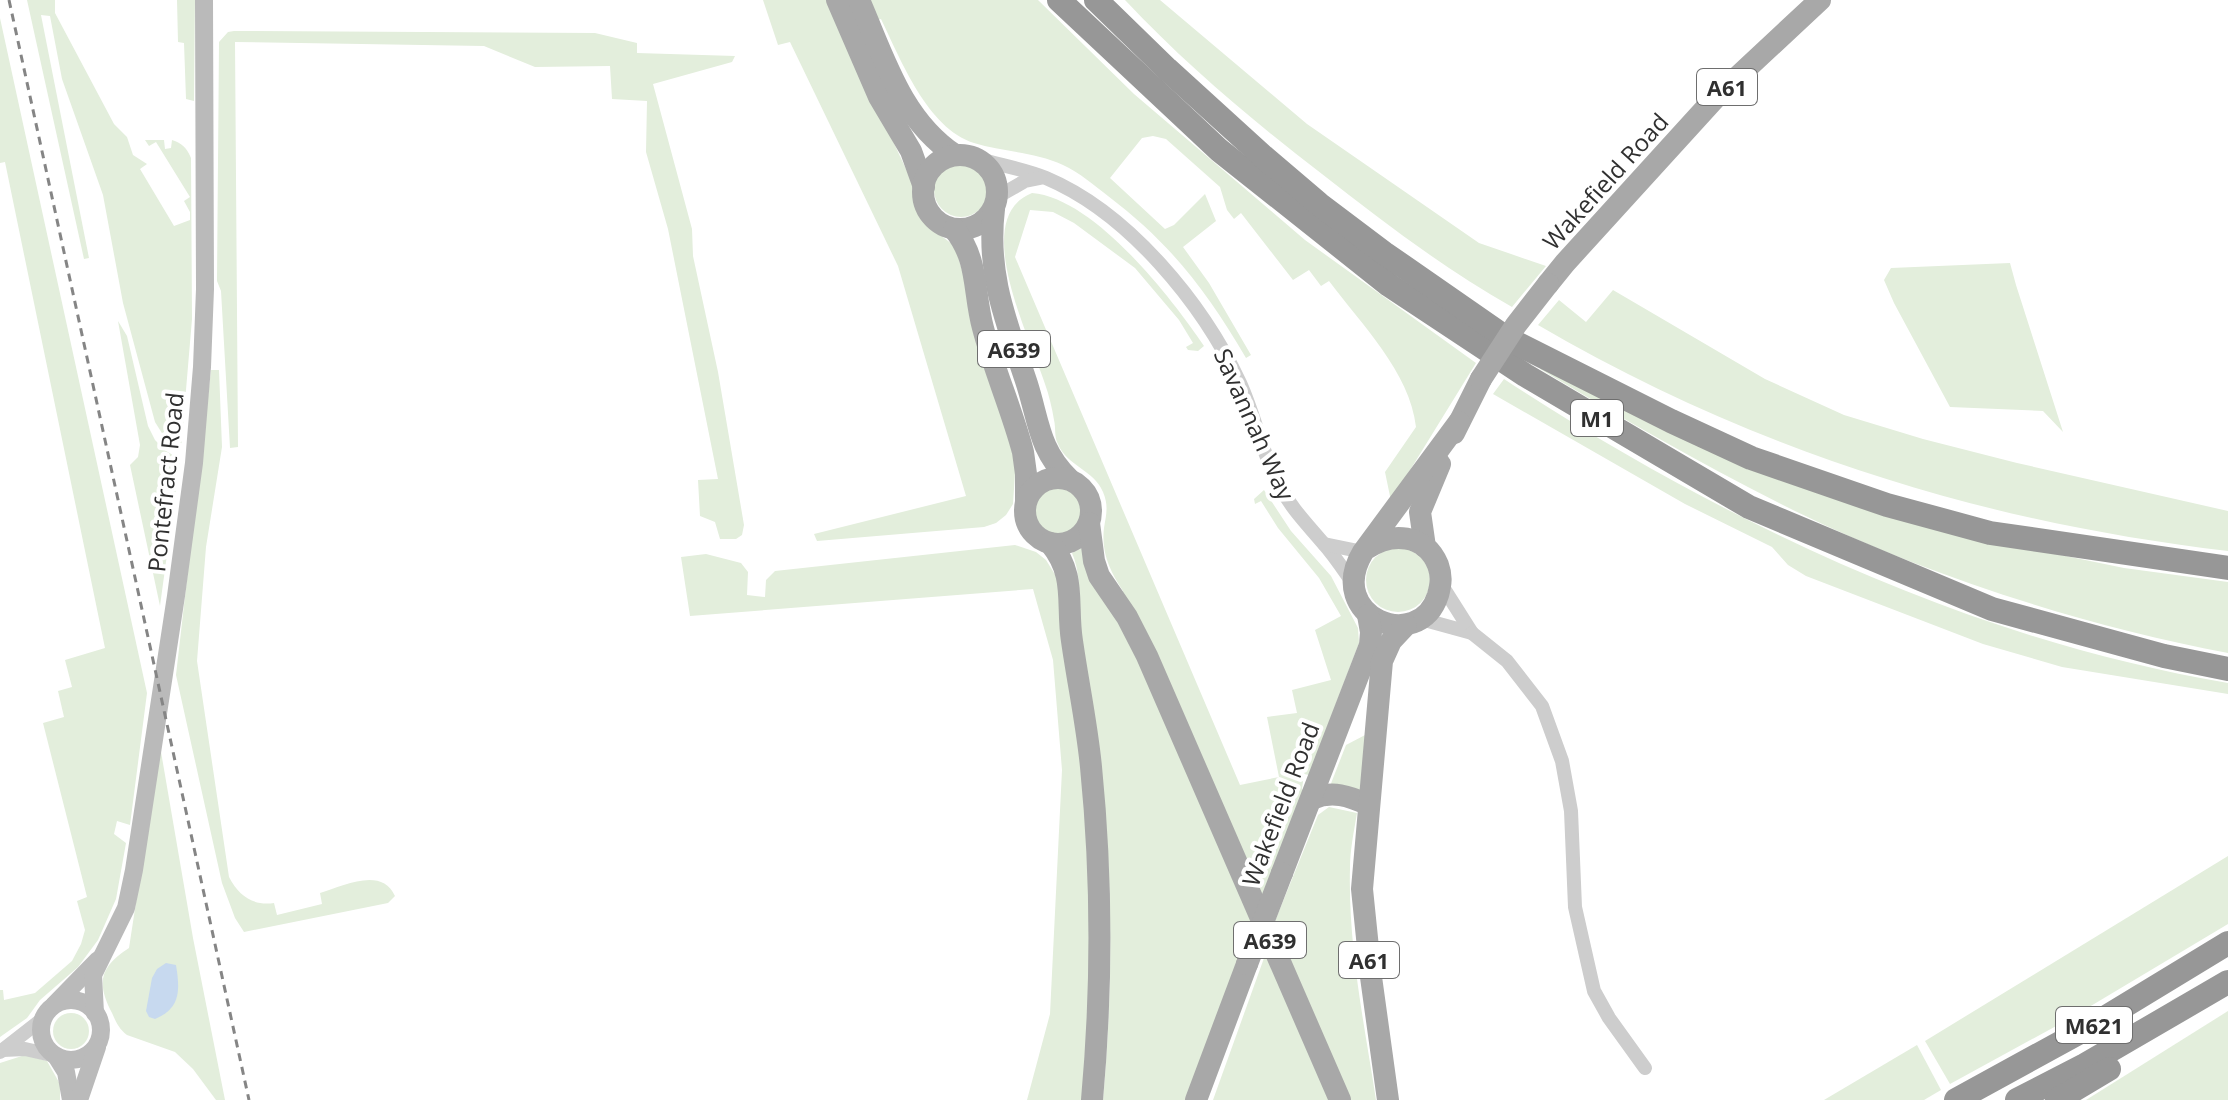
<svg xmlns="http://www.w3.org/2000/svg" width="2228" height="1100" font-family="'Open Sans',sans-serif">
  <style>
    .green { fill: #e3eedc }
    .water { fill: #c7d9ef }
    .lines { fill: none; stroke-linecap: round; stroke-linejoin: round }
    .minor { stroke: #cdcdcd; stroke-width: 14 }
    .secondary { stroke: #bababa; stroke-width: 18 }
    .primary { stroke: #a8a8a8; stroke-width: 22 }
    .motorway { stroke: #979797; stroke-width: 24 }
    .rail { stroke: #858585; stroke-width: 3; stroke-dasharray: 8 6; stroke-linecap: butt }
    .primary-bridge { stroke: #a8a8a8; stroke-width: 22 }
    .labels { text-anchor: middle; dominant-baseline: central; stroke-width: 8; stroke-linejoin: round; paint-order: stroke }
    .shield { fill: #fff; stroke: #6e6e6e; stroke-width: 2 }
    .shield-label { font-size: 22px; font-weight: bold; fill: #303030 }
    .street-label { font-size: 24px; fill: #303030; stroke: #fff }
  </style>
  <rect width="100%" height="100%" fill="#fff"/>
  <g class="green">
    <path d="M27 0H55V13L114 124 127 137 133 155 147 164 140 169 174 226 190 220V212L184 201 190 197 156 142 149 146 145 140H164L165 149 171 148 172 140C182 143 187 148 191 158L192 319 181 449 165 438 155 422 123 303 103 195 62 79 50 16 41 15 89 258 84 259Z"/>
    <polygon points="177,0 195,0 194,101 186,99 184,43 178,42"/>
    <path d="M763 0H827L913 184C915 220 928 226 955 246L1016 458 1013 504 1006 515 996 523 984 527 817 541 814 534 966 496 898 266 790 42 778 45Z"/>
    <path d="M868 0H1038L1134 94 1305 240 1476 363 1391 501 1385 472 1416 427C1410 372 1361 324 1329 281L1321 286 1309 270 1293 280 1241 213 1234 219 1227 210 1220 187 1166 139 1153 136 1142 138 1110 178 1165 229 1174 225 1205 194 1216 221 1183 247 1209 283 1251 355 1246 358C1206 290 1171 244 1108 196 1095 186 1079 172 1063 165 1035 152 1003 152 974 143 927 128 901 60 881 19L877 20Z"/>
    <path d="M1125 0H1160L1307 124 1479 243 1546 266 1512 307C1445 269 1383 222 1322 174 1253 121 1185 64 1125 0Z"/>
    <polygon points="0,18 147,693 130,825 117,821 114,834 126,843 116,899 98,940 78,967 40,1000 27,1018 0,1037 0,990 3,990 4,1000 35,993 72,961 81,944 85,930 77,901 87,897 43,723 64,717 58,691 72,687 65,660 105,648 5,162 0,163"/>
    <polygon points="234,31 595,33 637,43 637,53 735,56 732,62 653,84 692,229 693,256 718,372 744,525 742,535 736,539 720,539 715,522 700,516 698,480 718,479 668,229 646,152 647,101 612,99 610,66 535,67 484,46 235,42 238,447 230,448 221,291 217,281 219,42 228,32"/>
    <circle cx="961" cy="190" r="27"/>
    <path d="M1032 193C1094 198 1171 297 1204 346L1198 351 1188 350 1186 347 1193 343 1179 320 1135 268 1074 223 1053 212 1030 210 1015 257 1240 785 1279 777 1267 717 1297 713 1292 690 1331 680 1315 630 1341 616 1319 578 1278 528 1261 501 1255 504 1254 499 1264 490 1291 531 1331 576 1358 628 1359 643 1309 775 1304 774 1302 789 1306 793 1263 899 1120 594 1123 591C1110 571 1101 553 1104 528 1106 515 1109 506 1103 492 1094 470 1067 466 1058 444 1054 437 1056 428 1054 420 1052 408 1049 395 1045 384 1032 341 968 218 1032 193Z"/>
    <polygon points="2010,263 2016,285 2063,432 2043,411 1950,407 1894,303 1884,280 1891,268"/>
    <path d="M1613 290 1765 379 1844 415 1923 439 2017 463 2228 511V551C1981 522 1754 451 1538 325L1559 300 1586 322Z"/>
    <polygon points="118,321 127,336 148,426 155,440 166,451 180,459 160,606 130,465 138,457 140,445"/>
    <path d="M1543 363 1988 540 2124 568 2228 582V653C2082 625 1928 576 1795 511 1708 468 1623 419 1540 369Z"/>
    <path d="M211 370H219L222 447 206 547 197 661 229 877C239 896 253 906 274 903L277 915 322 904 320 893C343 886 382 866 395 896L388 903 244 932 235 918 222 883 176 675Z"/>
    <path d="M1504 379C1723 522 1968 639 2228 683V694L2062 667 1983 644 1806 576 1788 565 1772 547 1685 504 1493 394Z"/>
    <circle cx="1059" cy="510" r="24"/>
    <polygon points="1015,545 1036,552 1046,560 1059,581 1072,675 1094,900 1087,1100 1027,1100 1050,1014 1062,770 1053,660 1033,589 690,616 681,557 706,554 741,563 748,572 747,595 765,597 766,580 775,571"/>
    <circle cx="1398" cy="580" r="32"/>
    <path d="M1082 548 1128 634 1255 917 1188 1100H1103C1112 1001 1113 900 1104 801 1099 748 1089 696 1081 643 1077 613 1084 581 1072 553Z"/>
    <polygon points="1367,734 1362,794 1330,786 1346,745"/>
    <path d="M160 746 193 938 225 1100H216L193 1069 175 1052 127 1035C119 1029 116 1022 112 1013 96 982 100 967 129 948Z"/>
    <path d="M1329 807 1357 813C1354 831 1350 850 1350 868 1348 947 1364 1022 1376 1100H1351L1273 926 1318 815Z"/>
    <polygon points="2228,856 2228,924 2069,1019 1950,1084 1925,1041"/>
    <polygon points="1268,947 1334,1100 1213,1100"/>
    <polygon points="2228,1011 2228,1100 2086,1100"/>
    <circle cx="71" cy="1031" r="18"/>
    <polygon points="1917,1045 1941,1090 1924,1100 1824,1100"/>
    <polygon points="25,1055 47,1061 60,1084 60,1100 0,1100 0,1063"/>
  </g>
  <path class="water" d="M166 963 176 965C180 990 181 1008 155 1019L149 1017 146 1011 152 978 157 969Z"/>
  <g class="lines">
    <g class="minor">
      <path d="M976 158C999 165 1024 169 1046 178 1129 213 1203 304 1240 383 1255 416 1262 453 1279 485 1291 508 1307 524 1323 543 1334 555 1343 569 1352 582"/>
      <polyline points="997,197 1025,181 1040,178"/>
      <polyline points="1324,544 1363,552"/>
      <polyline points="1421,619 1472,633 1441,584"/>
      <polyline points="1472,633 1507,661 1542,706 1562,761 1571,811 1575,907 1594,991 1609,1018 1645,1068"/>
      <polyline points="3,1050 25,1049 56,1056"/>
      <polyline points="0,1052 45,1017"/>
    </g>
    <g class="secondary">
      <circle cx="71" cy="1030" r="30"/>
      <polyline points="54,1005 98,960"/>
      <polyline points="95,1013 93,975 126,908 134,870 176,596 194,463 202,367 205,289 204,0"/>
      <polyline points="56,1056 66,1072 71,1100"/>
      <polyline points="79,1100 97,1047"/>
    </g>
    <g class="primary">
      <polyline points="837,0 879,97 911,151 924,187"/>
      <path d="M859 0C884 57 901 119 955 155"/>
      <circle cx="960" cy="192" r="37"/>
      <path d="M994 209C986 276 1007 323 1027 384 1039 422 1039 450 1069 479"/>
      <path d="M954 229C979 260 973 291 983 328 994 370 1012 410 1023 452L1026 474V500"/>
      <polyline points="1548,284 1565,263 1717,96 1820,0"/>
      <polyline points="1454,433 1481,379"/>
      <circle cx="1058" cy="511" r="33"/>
      <polyline points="1089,523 1094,561 1099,576 1127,617 1147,656 1340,1100"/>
      <path d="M1050 543C1077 576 1066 603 1072 641 1078 683 1087 725 1091 767 1102 877 1102 990 1092 1100"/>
      <polyline points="1425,547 1420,512 1440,464"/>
      <path d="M1366 549C1391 532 1425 533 1438 565 1442 576 1441 584 1438 595 1419 655 1324 617 1363 552L1459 422"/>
      <path d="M1312 799C1332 790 1349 796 1369 805"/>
      <polyline points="1282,873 1370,645 1371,632 1368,615"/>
      <polyline points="1196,1100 1247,964"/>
      <polyline points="1388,1100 1371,977 1362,889 1382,661 1391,641 1406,625"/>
    </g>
    <g class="motorway">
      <polyline points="1059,0 1219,150 1389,285 1525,375 1749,507 1992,609 2164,656 2228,669"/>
      <polyline points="1096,0 1167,69 1265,158 1319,204 1384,253 1508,339 1671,421 1751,458 1887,505 1990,533 2228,568"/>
      <polyline points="1956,1100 2093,1025 2228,943"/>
      <polyline points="2017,1100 2085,1065 2228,982"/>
      <polyline points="2057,1100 2109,1069"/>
    </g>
    <polyline class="rail" points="9,0 249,1100"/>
    <g class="primary-bridge">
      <polyline points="1481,379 1516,325 1548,284"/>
      <polyline points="1247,964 1282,873"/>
    </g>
  </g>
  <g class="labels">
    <g class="shield">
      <rect x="1697" y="69" width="60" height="36" rx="6"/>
      <rect x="978" y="331" width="72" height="36" rx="6"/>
      <rect x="1571" y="400" width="52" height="36" rx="6"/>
      <rect x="1234" y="922" width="72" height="36" rx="6"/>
      <rect x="1339" y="942" width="60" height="36" rx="6"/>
      <rect x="2056" y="1007" width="76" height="36" rx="6"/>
    </g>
    <g class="shield-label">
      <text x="1727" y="87">A61</text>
      <text x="1014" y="349">A639</text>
      <text x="1597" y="418">M1</text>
      <text x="1270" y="940">A639</text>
      <text x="1369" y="960">A61</text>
      <text x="2094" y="1025">M621</text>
    </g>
    <g class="street-label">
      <text transform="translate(1605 181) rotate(-48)">Wakefield Road</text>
      <text transform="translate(1255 424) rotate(66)">Savannah Way</text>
      <text transform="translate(165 482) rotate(-84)">Pontefract Road</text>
      <text transform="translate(1280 804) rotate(-69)">Wakefield Road</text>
    </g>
  </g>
</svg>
